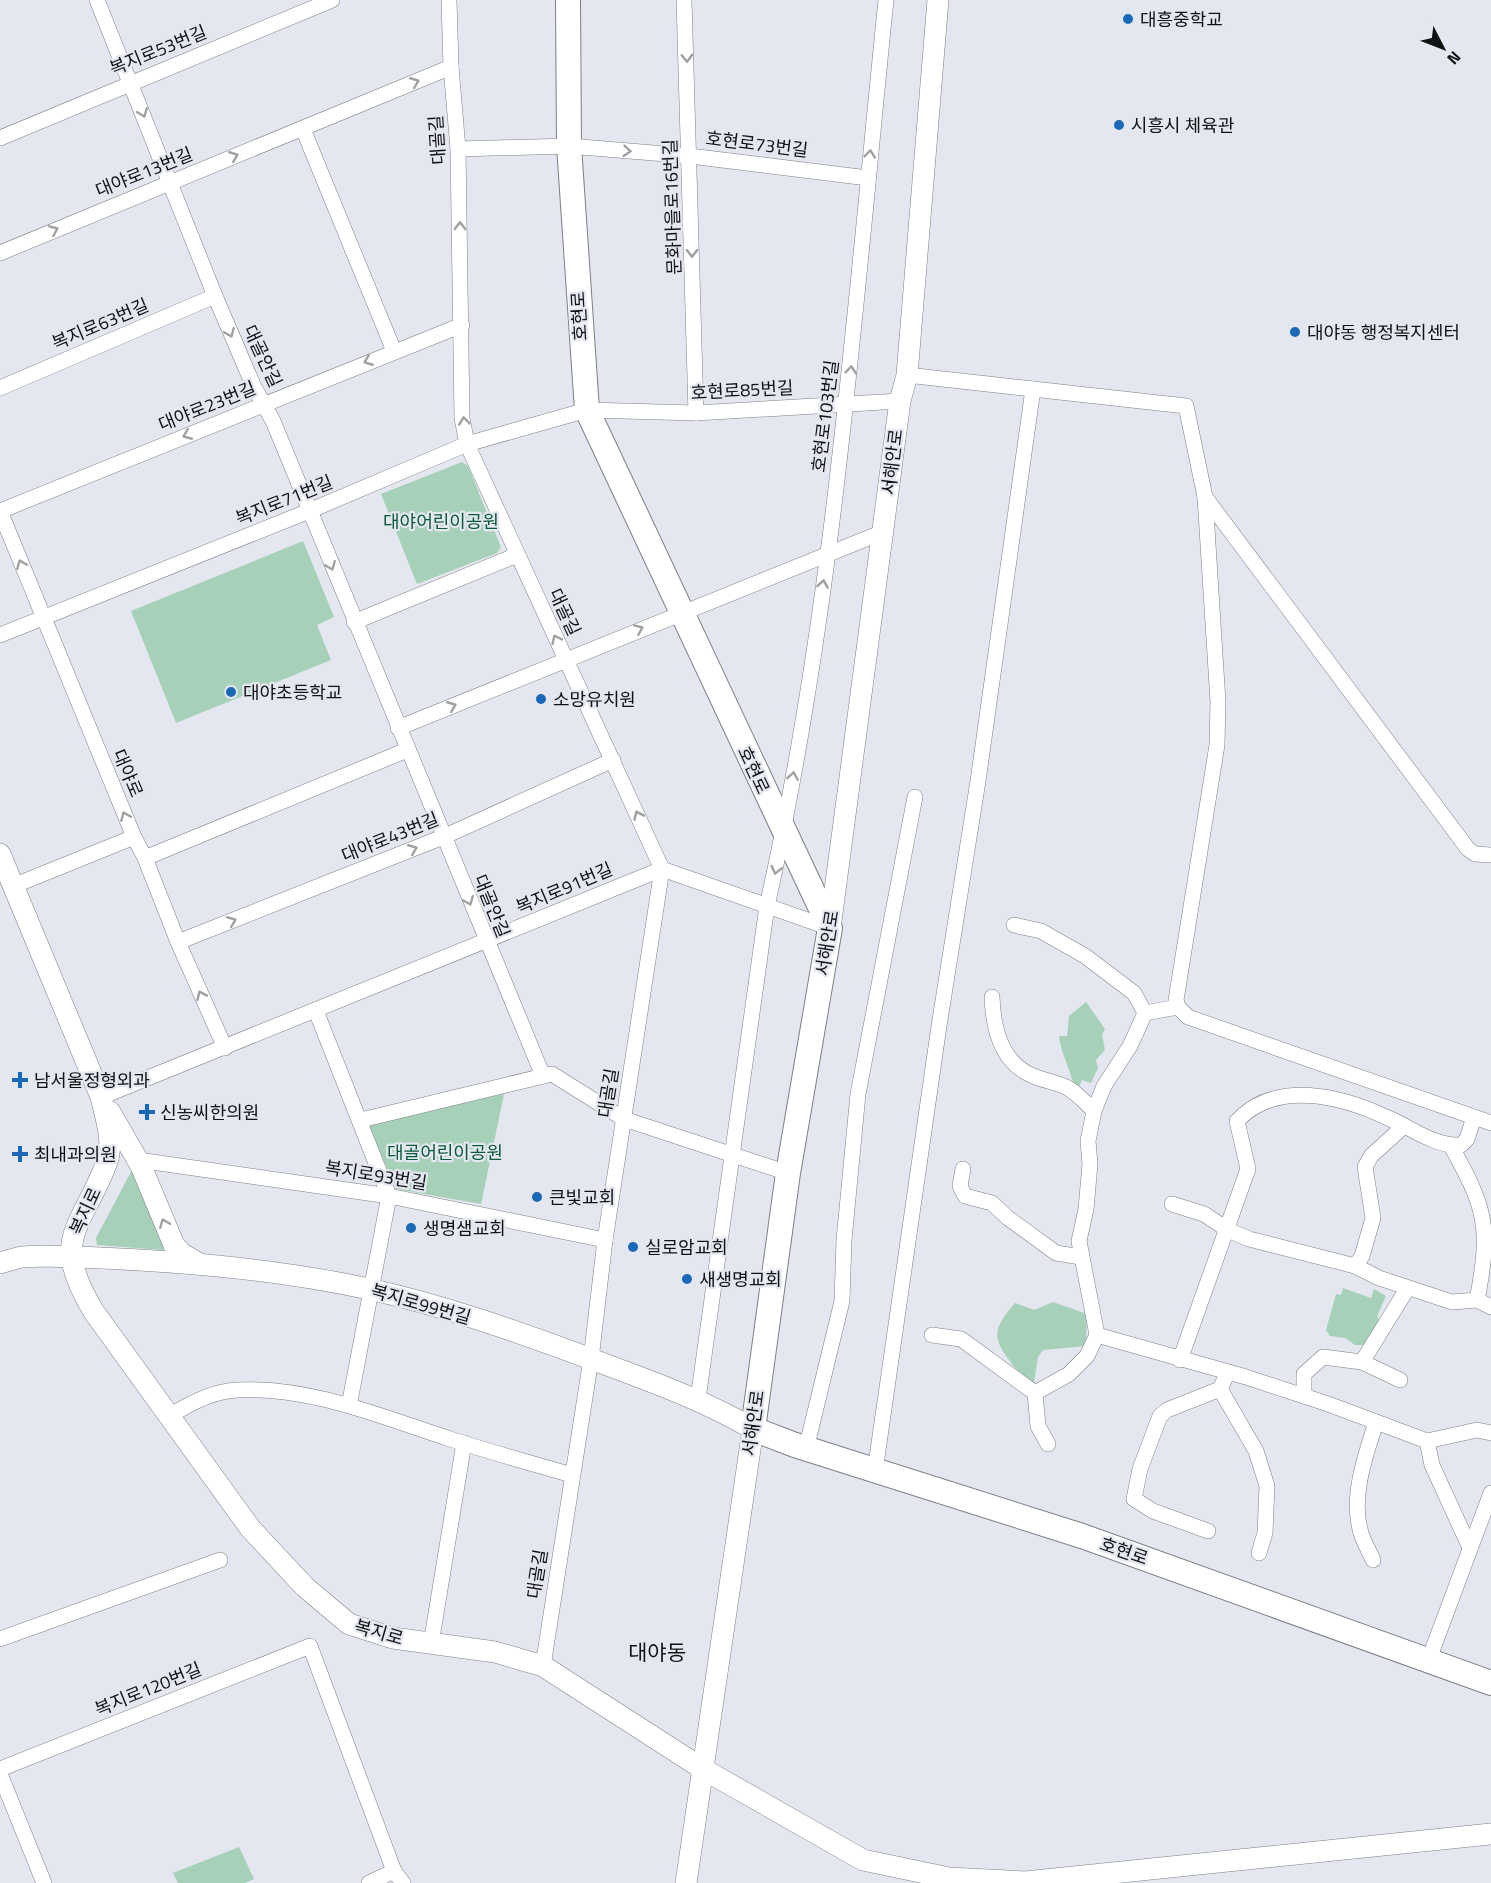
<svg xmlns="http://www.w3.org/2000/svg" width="1491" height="1883" font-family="'Titillium Web','Noto Sans KR',sans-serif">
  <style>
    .green { fill: #a6d1b8 }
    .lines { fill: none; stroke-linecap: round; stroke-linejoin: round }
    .street-casing { stroke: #7c7f86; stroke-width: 16 }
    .secondary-casing { stroke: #7c7f86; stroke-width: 22 }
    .primary-casing { stroke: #7c7f86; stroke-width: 26 }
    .street { stroke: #fff; stroke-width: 15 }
    .secondary { stroke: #fff; stroke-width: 21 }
    .primary { stroke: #fff; stroke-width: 24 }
    .oneway { stroke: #9fa0a1 }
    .poi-dot { fill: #1969b7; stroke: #e4e7ef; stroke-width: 2 }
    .labels { text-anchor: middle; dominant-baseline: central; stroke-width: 4.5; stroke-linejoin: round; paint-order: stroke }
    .poi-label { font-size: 18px; fill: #101214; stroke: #e4e7ef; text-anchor: start }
    .street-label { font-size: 18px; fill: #101214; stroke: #e4e7ef }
    .park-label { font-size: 18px; fill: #085a39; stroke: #e4e7ef }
    .quarter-label { font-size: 21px; fill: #101214; stroke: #e4e7ef }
  </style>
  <rect width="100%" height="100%" fill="#e4e7ef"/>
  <g class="green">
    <polygon points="462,462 468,466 501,547 497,553 417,584 381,494"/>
    <polygon points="303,541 334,617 317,625 331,660 176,723 131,611"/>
    <path d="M1086 1002 1105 1029 1102 1035 1105 1050 1096 1060 1098 1068 1091 1083 1082 1080 1078 1089 1074 1088C1071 1069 1061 1055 1059 1036H1067L1069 1016Z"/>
    <polygon points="504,1094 481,1204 396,1189 368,1124 371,1120"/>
    <polygon points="132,1170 165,1246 163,1250 97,1245 96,1238"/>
    <polygon points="1343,1288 1371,1298 1374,1289 1386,1296 1377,1316 1380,1322 1364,1345 1355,1345 1345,1338 1330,1336 1326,1330 1336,1294 1341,1295"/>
    <path d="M1053 1302 1087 1314 1086 1346 1043 1350 1038 1357 1034 1383C1022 1378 1017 1371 1010 1361 990 1336 995 1327 1015 1303L1034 1310Z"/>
    <polygon points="239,1847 254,1879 245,1883 178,1883 173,1873"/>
  </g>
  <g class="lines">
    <g class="street-casing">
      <g id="street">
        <polyline points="97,0 215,296 254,387 273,421 543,1076"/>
        <polyline points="449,0 451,67 458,149 462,418 467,444 662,869 605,1240 591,1359 543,1666"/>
        <polyline points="684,0 696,413"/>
        <polyline points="303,129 394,351"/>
        <polyline points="0,138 332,0"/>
        <polyline points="458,149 569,146 690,156 868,178"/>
        <polyline points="0,253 451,67"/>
        <polyline points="907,375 1186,406 1205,497 1468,849 1475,854 1491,855"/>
        <polyline points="0,388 215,296"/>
        <polyline points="1205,497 1218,702 1217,745 1176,1000 1178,1007 1188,1017 1491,1123"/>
        <polyline points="0,511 134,837 145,858 178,942 225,1048"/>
        <polyline points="0,511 462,325"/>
        <polyline points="354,622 517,555"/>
        <polyline points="0,635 309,511 467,444 587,410 696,413 900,401"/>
        <polyline points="398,728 883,532"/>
        <polyline points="145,858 407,750"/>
        <polyline points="13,886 134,837"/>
        <polyline points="1014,925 1041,931 1085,956 1134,993 1145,1013"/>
        <polyline points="178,942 443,837 613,760"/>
        <path d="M992 997C993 1025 999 1058 1027 1073 1039 1080 1053 1081 1066 1087 1076 1092 1086 1103 1094 1111"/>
        <polyline points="316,1011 389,1196 349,1406"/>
        <polyline points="101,1097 662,869 830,928"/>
        <polyline points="361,1120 552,1074 624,1119 788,1173"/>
        <path d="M1451 1146C1486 1208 1491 1228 1477 1300L1491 1307"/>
        <polyline points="138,1160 389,1196 605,1240"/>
        <polyline points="963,1169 960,1186 965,1196 992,1203 1008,1218 1056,1253 1081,1257"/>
        <polyline points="1172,1204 1204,1214 1228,1230 1249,1239 1355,1266 1362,1256 1373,1218 1365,1167 1371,1156 1404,1126"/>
        <polyline points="1355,1266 1379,1278 1452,1302 1477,1300"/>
        <polyline points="932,1335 961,1339 1035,1393"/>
        <polyline points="1097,1335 1246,1377 1328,1404 1427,1441 1477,1430 1491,1433"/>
        <path d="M1180 1360 1248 1169 1237 1121C1276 1079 1342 1096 1388 1118 1412 1128 1435 1147 1461 1145L1467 1139 1474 1117"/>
        <polyline points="1362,1362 1400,1380"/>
        <polyline points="1220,1389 1256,1451 1267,1486 1265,1533 1259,1553"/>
        <polyline points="1304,1396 1304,1374 1323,1357 1362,1362 1407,1289"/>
        <path d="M698 1399 767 906C834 609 855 302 886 0"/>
        <path d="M170 1416C190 1403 213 1391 237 1390 310 1386 382 1417 450 1439 490 1452 531 1463 572 1475"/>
        <polyline points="1427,1441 1432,1465 1470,1548"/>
        <polyline points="1048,1444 1038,1426 1035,1393 1069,1374 1087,1356 1097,1335 1079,1241 1086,1209 1090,1164 1088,1141 1094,1111 1104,1086 1130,1046 1145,1013 1178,1007"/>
        <polyline points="806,1449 842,1301 844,1240 858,1094 915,797"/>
        <polyline points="875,1471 939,1026 978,781 1033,389"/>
        <polyline points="1208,1531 1153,1511 1134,1499 1140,1469 1160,1416 1167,1410 1220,1389 1228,1372"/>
        <path d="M1373 1560C1369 1550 1362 1540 1360 1529 1351 1495 1366 1454 1376 1422"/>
        <polyline points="0,1639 220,1560"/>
        <polyline points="431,1644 464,1443"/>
        <polyline points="1429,1659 1491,1493"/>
        <polyline points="0,1769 310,1646 394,1871 403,1883"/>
        <polyline points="0,1774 44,1883"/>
        <polyline points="369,1883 394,1871"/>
      </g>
    </g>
    <g class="secondary-casing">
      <g id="secondary">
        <path d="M0 854 101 1097C106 1119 114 1140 107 1162 81 1230 49 1238 94 1312L250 1528 305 1587 349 1624 393 1638 495 1652 543 1666 703 1769 863 1860 949 1878 1025 1882 1491 1834"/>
        <polyline points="830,928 900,401 907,375 938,0"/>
        <polyline points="110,1112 141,1166 174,1245 181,1253 198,1263"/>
        <path d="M0 1263 21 1257 44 1256C152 1259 262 1266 369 1289 446 1306 521 1333 594 1360 649 1381 702 1399 753 1429L686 1883"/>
      </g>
    </g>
    <g class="primary-casing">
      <polyline id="primary" points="568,0 569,146 587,410 830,928 788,1173 753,1429 795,1445 1082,1536 1491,1683"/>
    </g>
    <use href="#street" class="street"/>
    <use href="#secondary" class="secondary"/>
    <use href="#primary" class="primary"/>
  </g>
  <defs><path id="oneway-chevron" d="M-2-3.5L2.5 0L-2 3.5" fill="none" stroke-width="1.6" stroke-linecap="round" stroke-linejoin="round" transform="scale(1.5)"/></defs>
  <g class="oneway">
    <use href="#oneway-chevron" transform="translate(687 58) rotate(88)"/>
    <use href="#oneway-chevron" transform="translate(415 82) rotate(-22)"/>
    <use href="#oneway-chevron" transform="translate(143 113) rotate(69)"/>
    <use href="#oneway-chevron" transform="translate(627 151) rotate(5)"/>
    <use href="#oneway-chevron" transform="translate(870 154) rotate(-84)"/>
    <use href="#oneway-chevron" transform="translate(234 156) rotate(-22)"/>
    <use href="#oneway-chevron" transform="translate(460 226) rotate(-91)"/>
    <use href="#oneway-chevron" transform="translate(54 230) rotate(-23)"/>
    <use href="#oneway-chevron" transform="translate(692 253) rotate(89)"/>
    <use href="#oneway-chevron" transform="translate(230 333) rotate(67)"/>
    <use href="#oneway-chevron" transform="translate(368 361) rotate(158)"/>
    <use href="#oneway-chevron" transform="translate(851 370) rotate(-85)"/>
    <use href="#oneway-chevron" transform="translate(464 421) rotate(-96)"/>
    <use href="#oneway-chevron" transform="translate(187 435) rotate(158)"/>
    <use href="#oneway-chevron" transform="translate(21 564) rotate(-112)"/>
    <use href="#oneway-chevron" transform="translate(331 566) rotate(68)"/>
    <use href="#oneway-chevron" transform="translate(823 584) rotate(-81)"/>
    <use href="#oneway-chevron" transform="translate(639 629) rotate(-23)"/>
    <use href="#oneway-chevron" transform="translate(556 639) rotate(-115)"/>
    <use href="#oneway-chevron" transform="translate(452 706) rotate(-22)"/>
    <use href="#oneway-chevron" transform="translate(793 776) rotate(-81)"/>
    <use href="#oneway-chevron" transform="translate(638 815) rotate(-114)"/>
    <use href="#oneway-chevron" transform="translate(125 816) rotate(-113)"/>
    <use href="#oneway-chevron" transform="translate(413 849) rotate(-22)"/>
    <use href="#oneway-chevron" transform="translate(776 870) rotate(103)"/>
    <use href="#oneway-chevron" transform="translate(469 901) rotate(68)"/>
    <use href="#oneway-chevron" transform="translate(232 921) rotate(-22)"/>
    <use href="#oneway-chevron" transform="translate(201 995) rotate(-114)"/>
    <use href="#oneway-chevron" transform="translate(164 1223) rotate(-112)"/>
  </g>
  <g class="poi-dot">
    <circle cx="1128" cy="19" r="6"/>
    <circle cx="1119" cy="125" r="6"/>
    <circle cx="1295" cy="332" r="6"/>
    <circle cx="231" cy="692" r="6"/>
    <circle cx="541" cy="699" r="6"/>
    <path d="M17 1071h6v6h6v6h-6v6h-6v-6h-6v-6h6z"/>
    <path d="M144 1103h6v6h6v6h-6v6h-6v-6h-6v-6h6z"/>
    <path d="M17 1145h6v6h6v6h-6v6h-6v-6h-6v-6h6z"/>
    <circle cx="537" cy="1197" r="6"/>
    <circle cx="411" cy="1228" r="6"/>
    <circle cx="633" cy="1247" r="6"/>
    <circle cx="687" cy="1279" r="6"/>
  </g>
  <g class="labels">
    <g class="poi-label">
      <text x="1140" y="19">대흥중학교</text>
      <text x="1131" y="125">시흥시 체육관</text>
      <text x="1307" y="332">대야동 행정복지센터</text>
      <text x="243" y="692">대야초등학교</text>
      <text x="553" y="699">소망유치원</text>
      <text x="34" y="1080">남서울정형외과</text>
      <text x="160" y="1112">신농씨한의원</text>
      <text x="34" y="1154">최내과의원</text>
      <text x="549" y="1197">큰빛교회</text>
      <text x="423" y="1228">생명샘교회</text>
      <text x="645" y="1247">실로암교회</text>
      <text x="699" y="1279">새생명교회</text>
    </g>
    <g class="street-label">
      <text transform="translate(158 50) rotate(-22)">복지로53번길</text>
      <text transform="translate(437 140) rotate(-94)">대골길</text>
      <text transform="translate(757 144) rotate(7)">호현로73번길</text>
      <text transform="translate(144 172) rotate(-22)">대야로13번길</text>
      <text transform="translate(672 207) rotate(-92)">문화마을로16번길</text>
      <text transform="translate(579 316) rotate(-93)">호현로</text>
      <text transform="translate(100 324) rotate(-23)">복지로63번길</text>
      <text transform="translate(263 356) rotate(65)">대골안길</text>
      <text transform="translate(742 390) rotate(-3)">호현로85번길</text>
      <text transform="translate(207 406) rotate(-22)">대야로23번길</text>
      <text transform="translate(825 416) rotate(-83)">호현로103번길</text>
      <text transform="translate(892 462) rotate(-83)">서해안로</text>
      <text transform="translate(284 500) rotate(-22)">복지로71번길</text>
      <text transform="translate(565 612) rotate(65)">대골길</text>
      <text transform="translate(754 770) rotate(65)">호현로</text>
      <text transform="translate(128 773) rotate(67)">대야로</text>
      <text transform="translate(390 837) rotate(-22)">대야로43번길</text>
      <text transform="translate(564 888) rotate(-23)">복지로91번길</text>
      <text transform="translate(492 906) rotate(68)">대골안길</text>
      <text transform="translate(827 943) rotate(-81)">서해안로</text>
      <text transform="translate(608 1093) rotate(-81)">대골길</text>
      <text transform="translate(376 1175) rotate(9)">복지로93번길</text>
      <text transform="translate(85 1211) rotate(-65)">복지로</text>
      <text transform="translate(421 1304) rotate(16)">복지로99번길</text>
      <text transform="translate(753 1423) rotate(-82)">서해안로</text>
      <text transform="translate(1124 1551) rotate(19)">호현로</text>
      <text transform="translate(537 1574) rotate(-81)">대골길</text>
      <text transform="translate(379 1632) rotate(16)">복지로</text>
      <text transform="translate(148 1689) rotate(-22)">복지로120번길</text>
    </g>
    <g class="park-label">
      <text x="441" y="521">대야어린이공원</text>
      <text x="445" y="1152">대골어린이공원</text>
    </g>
    <g class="quarter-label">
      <text x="657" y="1652">대야동</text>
    </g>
  </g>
  <g transform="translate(1443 48) rotate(132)" stroke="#e4e7ef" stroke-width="4.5" paint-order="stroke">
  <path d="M0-4.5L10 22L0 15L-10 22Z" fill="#101214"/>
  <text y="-9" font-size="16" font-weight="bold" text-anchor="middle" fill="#101214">N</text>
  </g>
</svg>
